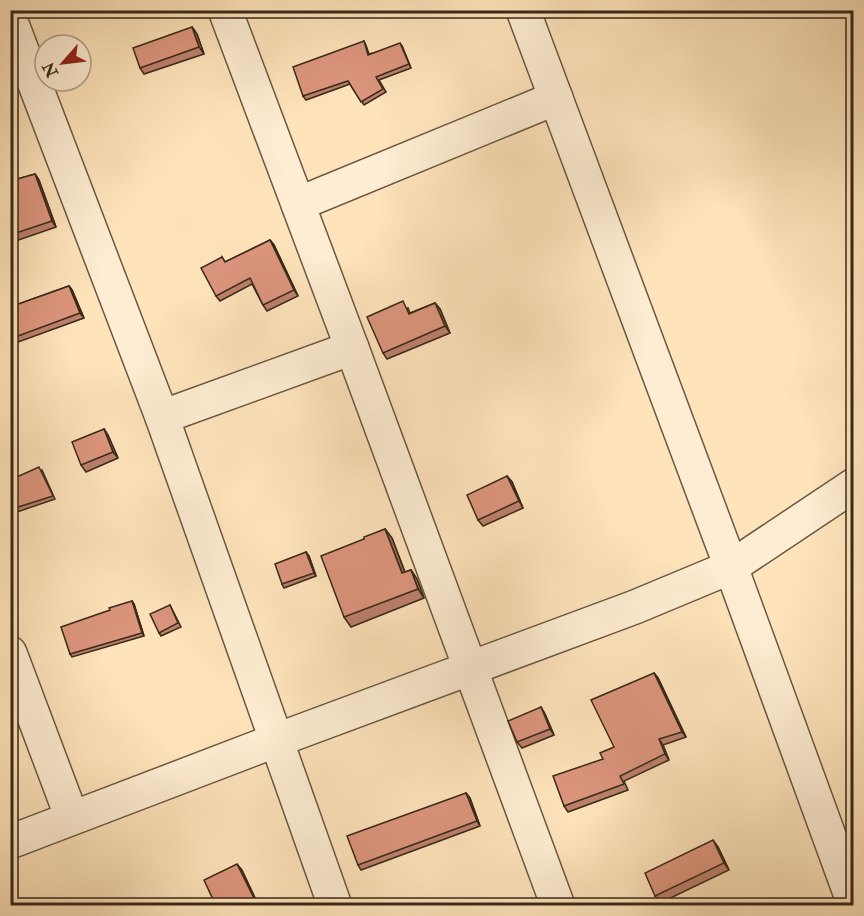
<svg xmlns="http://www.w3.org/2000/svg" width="864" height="916" font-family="'IM FELL Double Pica',serif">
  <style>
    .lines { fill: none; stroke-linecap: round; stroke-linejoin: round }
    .minor-casing { stroke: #6a5842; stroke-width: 36 }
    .minor { stroke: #feedd3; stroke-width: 33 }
    .wall { fill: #bd806c; stroke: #382919; stroke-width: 1.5 }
    .shaded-wall { fill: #9a6858; stroke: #382919; stroke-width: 1.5 }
    .building { fill: #dc957d; stroke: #382919; stroke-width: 1.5 }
  </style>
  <rect width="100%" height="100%" fill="#fee3bb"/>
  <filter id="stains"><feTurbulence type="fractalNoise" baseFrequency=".00333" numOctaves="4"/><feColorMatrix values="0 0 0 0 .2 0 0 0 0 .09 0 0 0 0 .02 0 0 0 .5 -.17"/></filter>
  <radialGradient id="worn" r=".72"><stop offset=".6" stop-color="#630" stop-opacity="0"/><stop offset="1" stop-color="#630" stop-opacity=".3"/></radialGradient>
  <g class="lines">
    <g class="minor-casing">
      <g id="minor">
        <polyline points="225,10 352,348 558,906"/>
        <polyline points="523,10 731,567 854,904"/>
        <polyline points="10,19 162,417 335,906"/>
        <polyline points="298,204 556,98"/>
        <polyline points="162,417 352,348"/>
        <polyline points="10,653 72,818"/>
        <polyline points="10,842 277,740 635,607 731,567 854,485"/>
      </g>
    </g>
    <use href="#minor" class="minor"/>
  </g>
  <g class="wall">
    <polygon points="192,27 197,34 204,54 144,74 140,68"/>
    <polygon points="364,41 366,45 369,54 402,46 411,68 379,80 386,92 364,105 350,84 306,100 303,96"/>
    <polygon points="35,174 39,180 56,227 10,243 10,181"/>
    <polygon points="270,240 274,245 298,296 267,311 263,305 252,284 220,301 216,296 222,257 225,262"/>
    <polygon points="69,286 72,290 84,318 10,345 10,307"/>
    <polygon points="435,303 440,309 450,333 387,359 383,353 408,308 410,313"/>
    <polygon points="104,429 108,435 118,458 86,472 81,465"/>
    <polygon points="42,470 55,499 17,512 15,508"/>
    <polygon points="507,476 512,482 523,508 483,526 478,520"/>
    <polygon points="385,529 392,538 405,572 411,570 417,579 424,598 351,627 344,617 364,539"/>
    <polygon points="306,552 309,556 316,576 284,588 282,584"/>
    <polygon points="132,601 134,604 144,636 72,657 70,654"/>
    <polygon points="170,605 181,627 161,636 159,633"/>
    <polygon points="654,673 658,678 686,737 663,745 669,760 624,781 628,790 568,812 564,806 614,747"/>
    <polygon points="541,707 545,714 554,735 522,748 517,742"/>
    <polygon points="466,793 470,798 480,826 361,870 358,865"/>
    <polygon points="718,847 729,870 660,903 655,896"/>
  </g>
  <g class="shaded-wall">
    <polygon points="192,27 197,34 204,54 199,47"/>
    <polygon points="400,43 402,46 411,68 409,64"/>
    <polygon points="35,174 39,180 56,227 52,221"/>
    <polygon points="270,240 274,245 298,296 294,290"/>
    <polygon points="69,286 72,290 84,318 80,313"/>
    <polygon points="435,303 440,309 450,333 445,326"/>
    <polygon points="104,429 108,435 118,458 113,452"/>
    <polygon points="507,476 512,482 523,508 519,501"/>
    <polygon points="385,529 392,538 409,583 402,573"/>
    <polygon points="306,552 309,556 316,576 314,573"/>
    <polygon points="411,570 417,579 424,598 418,589"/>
    <polygon points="132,601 134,604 144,636 142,633"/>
    <polygon points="654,673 658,678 686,737 682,732"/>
    <polygon points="541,707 545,714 554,735 550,729"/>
    <polygon points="659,739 663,745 669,760 665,754"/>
    <polygon points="466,793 470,798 480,826 477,821"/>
    <polygon points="713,840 718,847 729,870 724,863"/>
    <polygon points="237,864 242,870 259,906 258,906"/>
  </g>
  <g class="building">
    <polygon points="192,27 199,47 140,68 133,48"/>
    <polygon points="364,41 368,55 400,43 409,64 376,77 383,89 361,102 348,81 303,96 293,67"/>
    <polygon points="35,174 52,221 10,235 10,181"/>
    <polygon points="270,240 294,290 263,305 250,278 216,296 201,268 222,257 225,262"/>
    <polygon points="69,286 80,313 10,339 10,307"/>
    <polygon points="403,301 409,314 435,303 445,326 383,353 367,317"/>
    <polygon points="104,429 113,452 81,465 72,442"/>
    <polygon points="39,467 53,496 15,508 10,496 10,480"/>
    <polygon points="507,476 519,501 478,520 467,495"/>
    <polygon points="385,529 402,573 411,570 418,589 344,617 321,556 364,539 364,537"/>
    <polygon points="306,552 314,573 282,584 275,564"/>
    <polygon points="132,601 142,633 70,654 61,627 110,610 109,608"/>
    <polygon points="170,605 178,623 159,633 150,614"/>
    <polygon points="654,673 682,732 659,739 665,754 620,776 624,784 564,806 553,776 603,759 600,753 614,747 591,700"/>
    <polygon points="541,707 550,729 517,742 508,721"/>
    <polygon points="466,793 477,821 358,865 347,836"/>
    <polygon points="713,840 724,863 655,896 645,873"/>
    <polygon points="237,864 258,906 216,906 204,880"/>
    <polygon points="506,900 508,906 493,906"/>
    <polygon points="269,903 270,906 262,906"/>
  </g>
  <rect width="864" height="916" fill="none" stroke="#fee3bb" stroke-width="36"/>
  <rect x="12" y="12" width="840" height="892" fill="none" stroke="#382919" stroke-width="3"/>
  <rect x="18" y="18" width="828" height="880" fill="none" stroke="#382919" stroke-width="1.5"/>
  <g transform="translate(63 63) rotate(242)"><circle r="28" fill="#feedd3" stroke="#af9f89" stroke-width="1.5"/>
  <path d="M0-4.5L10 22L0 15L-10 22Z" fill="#8f2418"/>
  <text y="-9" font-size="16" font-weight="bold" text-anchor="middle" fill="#382919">N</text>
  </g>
  <rect width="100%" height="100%" filter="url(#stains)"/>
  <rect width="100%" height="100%" fill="url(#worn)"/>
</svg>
